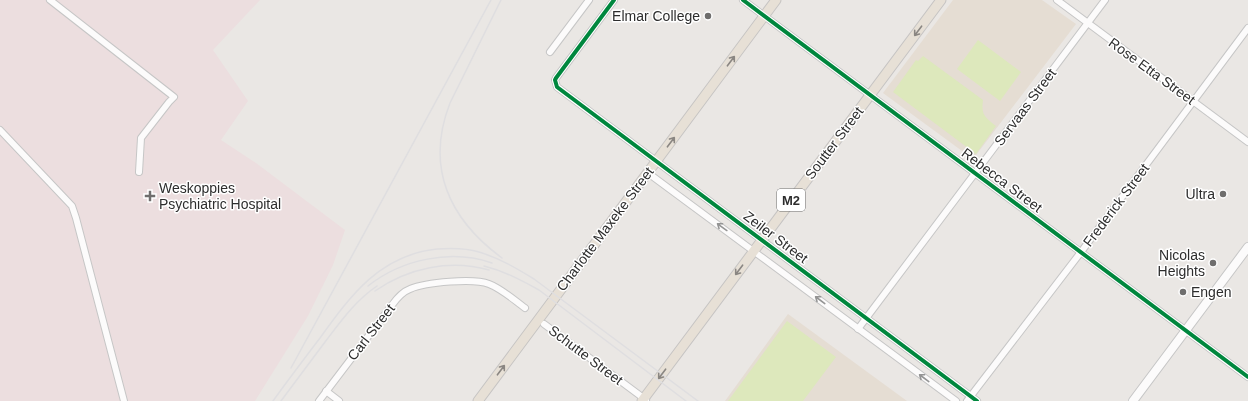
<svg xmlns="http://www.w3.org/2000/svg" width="1248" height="401" font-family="Helvetica,sans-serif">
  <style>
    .education { fill: #e5ddd3 }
    .medical { fill: #ecdedf }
    .pitch { fill: #dde8bc }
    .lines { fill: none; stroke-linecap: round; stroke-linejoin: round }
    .street-casing { stroke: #c6c6c6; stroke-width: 8 }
    .secondary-casing { stroke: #c6c6c6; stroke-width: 10 }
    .primary-casing { stroke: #c6c4c3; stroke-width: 11 }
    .street { stroke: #fcfbfb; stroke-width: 6 }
    .secondary { stroke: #fcfbfb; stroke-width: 8 }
    .primary { stroke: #e7e0d6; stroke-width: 9 }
    .rail { stroke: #dfdee0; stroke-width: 1.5 }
    .cycleway-casing { stroke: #fff; stroke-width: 6 }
    .cycleway { stroke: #00873e; stroke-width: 4 }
    .oneway { stroke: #8a8682 }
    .oneway2 { stroke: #949494 }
    .poi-dot { fill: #6f6e6d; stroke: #fff; stroke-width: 1.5 }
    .labels { text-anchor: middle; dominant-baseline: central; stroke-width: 3; stroke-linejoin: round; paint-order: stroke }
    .shield { fill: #fff; stroke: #6c6c6c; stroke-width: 1 }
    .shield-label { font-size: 13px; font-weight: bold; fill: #2d2d2d }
    .poi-label { font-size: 14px; fill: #2d2d2d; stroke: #fff; text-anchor: end }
    .street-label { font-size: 14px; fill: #2d2d2d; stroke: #fff }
  </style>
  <rect width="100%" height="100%" fill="#eae7e4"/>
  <g class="education">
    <polygon points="953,0 1042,0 1076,24 973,159 883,93"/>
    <polygon points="788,314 907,401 725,401"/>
  </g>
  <polygon class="medical" points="0,0 260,0 213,50 248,101 221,140 256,163 345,230 333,265 308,316 255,401 0,401"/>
  <g class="pitch">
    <polygon points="978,40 1021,72 1000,101 957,69"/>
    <path d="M923 56 983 100C981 115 985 117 996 126L976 154 893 92 916 60 918 61Z"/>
    <polygon points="787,321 836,357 803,401 728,401"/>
  </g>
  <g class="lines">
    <g class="street-casing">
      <g id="street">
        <polyline points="50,0 174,97 169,102 141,138 139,172"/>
        <polyline points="614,0 556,78 555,80 557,87 977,401"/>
        <polyline points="743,0 1248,377"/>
        <polyline points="1057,0 1248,142"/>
        <polyline points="550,52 589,0"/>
        <polyline points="0,130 72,206 76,218 124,401"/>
        <polyline points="648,173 956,401"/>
        <polyline points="544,324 646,400"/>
        <polyline points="858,329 1105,0"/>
        <polyline points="326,391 339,401"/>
        <path d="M319 401 392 305C397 298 402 292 410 289 426 282 474 278 489 284 502 289 514 300 525 308"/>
        <polyline points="967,401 1081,252 1248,28"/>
      </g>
    </g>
    <g class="secondary-casing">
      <polyline id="secondary" points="1133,401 1248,247"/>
    </g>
    <g class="primary-casing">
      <g id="primary">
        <polyline points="478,401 776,0"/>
        <polyline points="642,401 941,0"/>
      </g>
    </g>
    <use href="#street" class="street"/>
    <use href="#secondary" class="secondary"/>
    <use href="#primary" class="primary"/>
    <g class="rail">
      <path d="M501 0 450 103C425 167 449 219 502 258"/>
      <path d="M484 266C504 271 521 280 539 290L686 401"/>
      <path d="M368 286C402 259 451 249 492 263"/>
      <path d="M375 291C408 268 450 259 489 270"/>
      <polyline points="291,368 491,0"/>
      <path d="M273 401C288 380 304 359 320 338 351 295 380 255 437 249 451 248 466 248 479 252 499 258 516 268 534 279L698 401"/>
      <path d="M281 401C296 381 311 361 325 342 341 321 356 300 377 286"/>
    </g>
    <g class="cycleway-casing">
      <g id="cycleway">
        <polyline points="614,0 556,78 555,80 557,87 977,401"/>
        <polyline points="743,0 1248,377"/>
      </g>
    </g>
    <use href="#cycleway" class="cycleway"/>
  </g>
  <defs><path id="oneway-shaft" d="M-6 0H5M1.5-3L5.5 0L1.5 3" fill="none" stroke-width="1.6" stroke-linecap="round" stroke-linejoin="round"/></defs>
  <g class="oneway">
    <use href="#oneway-shaft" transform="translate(918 31) rotate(127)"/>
    <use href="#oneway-shaft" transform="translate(731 61) rotate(-53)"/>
    <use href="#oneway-shaft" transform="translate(671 142) rotate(-53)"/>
    <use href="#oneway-shaft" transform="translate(739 270) rotate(127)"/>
    <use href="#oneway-shaft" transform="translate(501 370) rotate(-53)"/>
    <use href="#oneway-shaft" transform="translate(662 374) rotate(127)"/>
  </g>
  <g class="oneway2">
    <use href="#oneway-shaft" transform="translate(722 227) rotate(-144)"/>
    <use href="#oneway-shaft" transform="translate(820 300) rotate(-143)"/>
    <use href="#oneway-shaft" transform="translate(924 378) rotate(-143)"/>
  </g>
  <g class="poi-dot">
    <circle cx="708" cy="16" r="4"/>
    <circle cx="1223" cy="194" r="4"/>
    <path d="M148 190h4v4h4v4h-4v4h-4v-4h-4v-4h4z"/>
    <circle cx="1213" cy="263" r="4"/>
    <circle cx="1183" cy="292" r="4"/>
  </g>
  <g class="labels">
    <rect class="shield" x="777" y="189" width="28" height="22" rx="3"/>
    <g class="shield-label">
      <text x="791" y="200">M2</text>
    </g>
    <g class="poi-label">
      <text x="700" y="16">Elmar College</text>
      <text x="159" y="188" text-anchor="start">Weskoppies<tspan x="159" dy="16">Psychiatric Hospital</tspan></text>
      <text x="1215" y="194">Ultra</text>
      <text x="1205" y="255">Nicolas<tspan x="1205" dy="16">Heights</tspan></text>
      <text x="1191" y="292" text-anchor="start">Engen</text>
    </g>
    <g class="street-label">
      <text transform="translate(1152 71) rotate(36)">Rose Etta Street</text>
      <text transform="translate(1025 107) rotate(-53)">Servaas Street</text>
      <text transform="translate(834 143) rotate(-53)">Soutter Street</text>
      <text transform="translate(1002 180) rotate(37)">Rebecca Street</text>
      <text transform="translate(1116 205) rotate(-53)">Frederick Street</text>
      <text transform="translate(605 229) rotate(-53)">Charlotte Maxeke Street</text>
      <text transform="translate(776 237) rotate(37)">Zeiler Street</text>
      <text transform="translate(371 332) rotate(-52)">Carl Street</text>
      <text transform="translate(586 355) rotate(37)">Schutte Street</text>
    </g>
  </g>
</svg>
